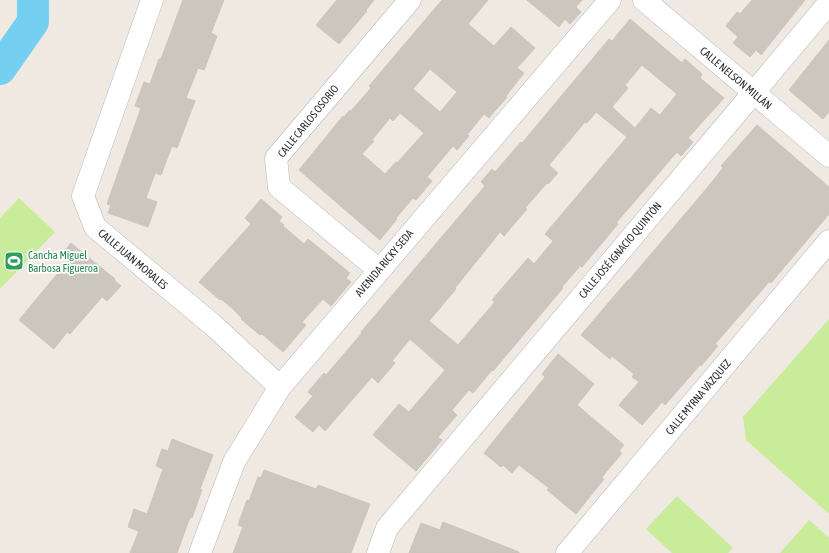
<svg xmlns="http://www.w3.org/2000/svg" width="829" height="553" font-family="'Asap Condensed',sans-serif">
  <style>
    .pitch { fill: #c9ec9a }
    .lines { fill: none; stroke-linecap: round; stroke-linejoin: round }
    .river { stroke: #75cff0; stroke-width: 32 }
    .building { fill: #cbc7bf; stroke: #cbc5ba; fill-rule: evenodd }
    .minor-casing { stroke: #b4b7c1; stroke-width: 23 }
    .minor { stroke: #fff; stroke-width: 22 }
    .labels { text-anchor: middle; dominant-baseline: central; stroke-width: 3.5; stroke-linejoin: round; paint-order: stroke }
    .street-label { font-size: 11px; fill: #2e2e2e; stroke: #fff }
    .leisure-label { font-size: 11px; fill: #27864d; stroke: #fff; text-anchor: start }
  </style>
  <rect width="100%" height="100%" fill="#efe9e1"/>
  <g class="pitch">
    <polygon points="19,198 55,232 0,289 0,218"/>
    <polygon points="829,319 829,514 746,440 743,417"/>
    <polygon points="677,496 733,548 728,553 672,553 646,529"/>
    <polygon points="809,520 829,538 829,553 780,553"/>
  </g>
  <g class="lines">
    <polyline class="river" points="0,69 33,22 33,0"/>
  </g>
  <g class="building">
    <polygon points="183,0 224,0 211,33 217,36 204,70 198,68 186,98 195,101 177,148 172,146 161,175 155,173 146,198 157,202 148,227 108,213 111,205 107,204 141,108 135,106 144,82 150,84 159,59 161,59"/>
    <polygon points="337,0 374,0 366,10 367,11 339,44 316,25"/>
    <path d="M442 0H488L468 24 494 46 511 27 535 48 517 68 524 73 506 96 507 97 489 118 484 114 467 135 469 136 457 150 453 146 427 177 432 181 416 200 413 198 396 218 397 219 380 240 299 170 343 116 344 117 350 110 351 111 371 88 369 86ZM430 69 457 92 440 112 413 89ZM400 113 424 133 397 163 396 162 385 174 362 154 374 141 372 140 390 118 393 121Z"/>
    <polygon points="527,0 582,0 576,7 581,12 570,24 565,19 559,27"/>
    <polygon points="752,0 805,0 761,55 756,50 750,57 733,43 738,37 726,26 737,12 740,14"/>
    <path d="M630 19 682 63 685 59 702 74 700 78 724 98 688 138 693 142 681 156 677 152 616 223 618 224 582 267 580 266 562 287 563 288 493 371 492 370 473 393 469 390 452 410 457 415 438 437 442 440 416 471 373 435 399 404 409 412 445 370 410 339 392 361 395 363 378 383 372 377 325 431 319 425 313 432 295 417 313 396 308 392 324 373 326 375 362 333 361 332 485 186 481 182 492 169 495 172 521 142 522 143 609 39 612 41ZM642 65 677 94 660 115 651 108 635 128 612 107 628 88 625 85ZM596 112 627 137 545 234 553 241 534 264 528 258 492 300 495 302 458 345 429 321 456 289 455 288 500 232 504 236 527 209 525 208 547 183 548 184 558 173 549 165 585 122 587 123Z"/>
    <polygon points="829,40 829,112 823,119 789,90"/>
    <polygon points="757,125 829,187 829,214 771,283 770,281 715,344 718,346 701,366 700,365 665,405 662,402 642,425 619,405 639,382 632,377 634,374 612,356 610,359 581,335 628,280 629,280 707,188 723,168 721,166"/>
    <polygon points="261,199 282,217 279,221 284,225 283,226 304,244 308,239 350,273 346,278 351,282 331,306 323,299 302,322 306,325 283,352 262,334 260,335 241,319 242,318 232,308 221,299 220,300 199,282 251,224 245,218"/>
    <polygon points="71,243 115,279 114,280 121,286 107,301 102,297 70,334 67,332 54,349 19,320 68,261 61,256"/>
    <polygon points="558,354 594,384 577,405 624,445 619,451 622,453 602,477 604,479 576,514 547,490 549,488 519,465 512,473 503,465 501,467 484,453 545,377 542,374"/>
    <polygon points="172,439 213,455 200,489 202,490 192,518 190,517 177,553 130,553 139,531 128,527 134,509 147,514 163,469 156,466 162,449 168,451"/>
    <polygon points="264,470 316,489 318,485 370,504 351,553 233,553 243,527 238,525 247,500 249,501 258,477 261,478"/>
    <polygon points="443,522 519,552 519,553 409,553 421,523 440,530"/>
  </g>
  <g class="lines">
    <g class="minor-casing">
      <g id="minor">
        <polyline points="152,0 83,196 95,227 213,325 280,387"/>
        <polyline points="644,0 829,156"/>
        <polyline points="379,270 279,187 276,158 410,0"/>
        <polyline points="200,553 234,462 280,387 610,0"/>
        <polyline points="378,553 387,528 829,3"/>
        <polyline points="567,553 829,241"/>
      </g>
    </g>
    <use href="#minor" class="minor"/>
  </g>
  <defs>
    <g id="stadium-square" transform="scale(1)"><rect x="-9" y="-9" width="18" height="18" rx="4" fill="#2e9e5b" stroke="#fff"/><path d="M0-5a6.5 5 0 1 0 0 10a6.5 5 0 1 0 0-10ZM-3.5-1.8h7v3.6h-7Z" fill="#fff"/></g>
  </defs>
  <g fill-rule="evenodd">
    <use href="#stadium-square" x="14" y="261"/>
  </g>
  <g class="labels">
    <g class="street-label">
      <text transform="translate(736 78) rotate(40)">CALLE NELSON MILLÁN</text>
      <text transform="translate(308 121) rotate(-51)">CALLE CARLOS OSORIO</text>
      <text transform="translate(620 250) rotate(-50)">CALLE JOSÉ IGNACIO QUINTÓN</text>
      <text transform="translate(133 259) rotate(40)">CALLE JUAN MORALES</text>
      <text transform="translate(384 263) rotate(-50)">AVENIDA RICKY SEDA</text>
      <text transform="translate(698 397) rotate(-50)">CALLE MYRNA VÁZQUEZ</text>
    </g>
    <g class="leisure-label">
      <text x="28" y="255">Cancha Miguel<tspan x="28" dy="13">Barbosa Figueroa</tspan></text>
    </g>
  </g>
</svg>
